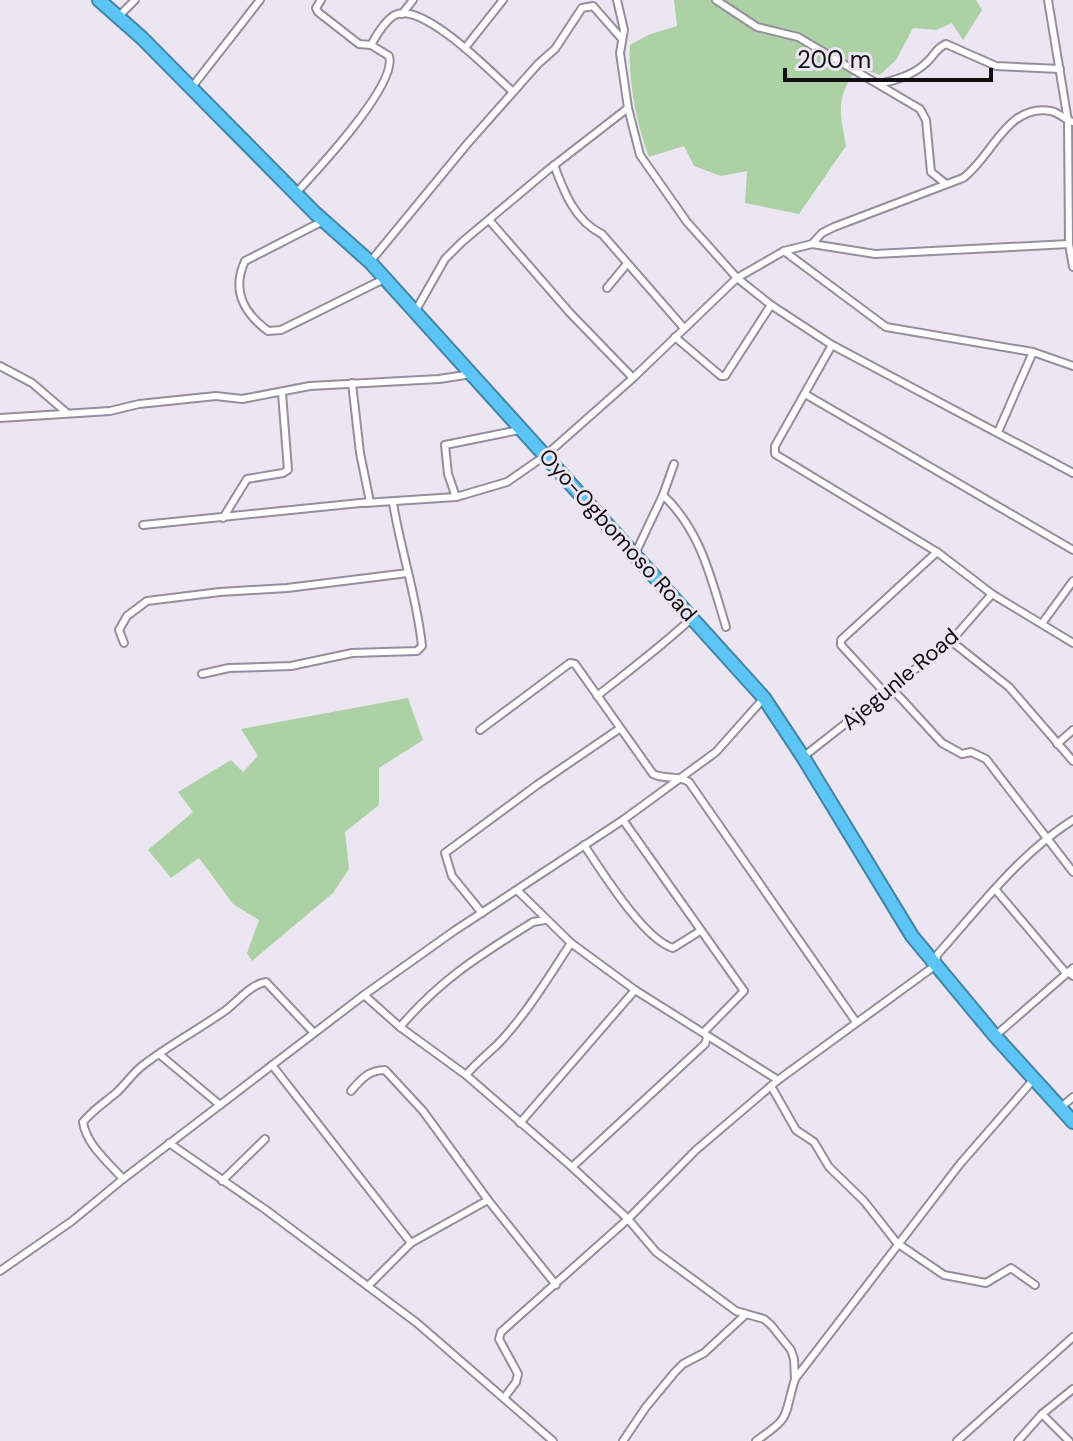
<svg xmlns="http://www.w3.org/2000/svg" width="1073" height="1441" font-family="'DM Sans',sans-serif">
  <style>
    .green { fill: #acd1a5 }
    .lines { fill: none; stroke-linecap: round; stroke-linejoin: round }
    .street-casing { stroke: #948f9a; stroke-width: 10 }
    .highway-casing { stroke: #4285a6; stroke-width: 16 }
    .street { stroke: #fff; stroke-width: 6 }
    .highway { stroke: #5cc5f5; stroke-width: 12 }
    .labels { text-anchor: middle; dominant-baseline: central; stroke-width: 6; stroke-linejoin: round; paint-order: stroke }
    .street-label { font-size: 22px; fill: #110f13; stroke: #ece6f2 }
  </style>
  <rect width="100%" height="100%" fill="#ece6f2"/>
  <g class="green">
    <path d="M674 0H976L982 10 963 40 952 23 936 30 913 28 896 60 880 75 858 68C835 96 840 113 846 146L799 214 745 203 747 171 721 176 694 166 684 146 649 157C636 122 628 82 630 45L648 35 677 26Z"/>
    <polygon points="408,698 423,740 379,768 379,805 345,832 349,869 333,893 252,961 247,953 259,920 233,904 199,858 171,878 148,850 193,812 178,792 231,760 243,772 258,756 241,729"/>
  </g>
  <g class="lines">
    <g class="street-casing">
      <g id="street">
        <polyline points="321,0 316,8 318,12 359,44 371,45"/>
        <polyline points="617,0 624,30 620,53 628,108 640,155 687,222 737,278 771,305 832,345 1073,473"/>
        <polyline points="716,0 757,27 798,37 920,109 926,120 931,172 946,184"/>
        <polyline points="1048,0 1068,121 1069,244 1073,267"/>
        <polyline points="402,14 413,0"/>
        <polyline points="119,16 135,0"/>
        <polyline points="465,48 503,0"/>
        <path d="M879 84C896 80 914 75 927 62 934 56 936 48 946 44L996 66 1060 69"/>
        <polyline points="192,87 260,0"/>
        <path d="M554 165C564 192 575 221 602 234L683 327"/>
        <path d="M297 192C318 169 398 84 389 56L371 45C376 36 385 20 395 15 423 1 493 74 513 92"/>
        <path d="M325 220 245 261C231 291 244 313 268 331L281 330 384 279"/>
        <polyline points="490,221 570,313 633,378"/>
        <path d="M812 244 822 233 834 227 963 178C992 157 1007 103 1051 111 1060 113 1065 120 1073 122"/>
        <polyline points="784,251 886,327 1033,352 1073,366"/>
        <polyline points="370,262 468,143 538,64 555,49 582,8 593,6 622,39"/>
        <polyline points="607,288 626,265"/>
        <polyline points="416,310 445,259 462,242 548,170 628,108"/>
        <polyline points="675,337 721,376 725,376 771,305"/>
        <polyline points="832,345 775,446 775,454 937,552 992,594 1073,643"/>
        <polyline points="0,366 32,383 67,413"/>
        <polyline points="805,394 1073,550"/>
        <polyline points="0,418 110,411 139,404 216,396 242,399 310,386 439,379 472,374"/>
        <polyline points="998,432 1033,352"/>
        <path d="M674 464 663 495C701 531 711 578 726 627"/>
        <polyline points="456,497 448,474 445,445 519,430"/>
        <polyline points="364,503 456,497 507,482 546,455 633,378 737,278 784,251 812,244 875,254 1069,244"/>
        <polyline points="223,518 247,479 283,473 288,470 282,393"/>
        <polyline points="143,525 370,502 360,453 352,383"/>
        <polyline points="937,552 841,640 841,645 886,694 896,693 942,743 962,754 971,752 986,759 1073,872"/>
        <polyline points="635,554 663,495"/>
        <polyline points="1043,622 1073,581"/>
        <polyline points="951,641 1009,687 1073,761"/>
        <polyline points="124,643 119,630 127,616 147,601 220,592 287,588 408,573"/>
        <path d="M202 674 229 668 291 666 352 653 417 651 422 646C417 597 401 552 393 503"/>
        <path d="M597 696C630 670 662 646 692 618"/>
        <path d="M480 730 570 663 575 664 653 774C665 780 678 775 689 782L856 1022"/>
        <polyline points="1057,744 1073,730"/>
        <polyline points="803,757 951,641 992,594"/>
        <path d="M584 845C601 870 644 940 673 948L700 931"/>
        <polyline points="995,889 1066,973 1068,972 1073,976"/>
        <polyline points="518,891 571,943 635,990 778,1080"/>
        <polyline points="482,913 452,876 445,853 537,785 619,729"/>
        <polyline points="364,995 400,1027 466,1075 572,1167 628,1219 656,1252 736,1311 764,1319 771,1325 791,1350 794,1359 795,1379"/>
        <path d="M400 1027C441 979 480 955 533 922L545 920"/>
        <polyline points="995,1036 1073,968"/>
        <polyline points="159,1054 220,1105"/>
        <polyline points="272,1065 411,1243"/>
        <path d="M466 1075C475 1064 486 1055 497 1045 526 1015 548 978 571 943"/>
        <polyline points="771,1086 796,1130 814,1142 829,1167 864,1201 897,1243 944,1275 986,1283 1011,1268 1035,1285"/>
        <path d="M351 1091C361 1079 369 1070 385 1070L423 1111 488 1200 556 1285"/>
        <polyline points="1060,1108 1073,1097"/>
        <polyline points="520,1123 635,990"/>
        <polyline points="169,1143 266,1210 417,1323 553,1441"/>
        <polyline points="572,1167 705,1044 707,1038 704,1032 744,991 623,820"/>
        <path d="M123 1179C108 1162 86 1144 83 1122 93 1110 104 1103 116 1093 125 1085 132 1074 142 1066 169 1045 198 1030 226 1010 238 1001 251 984 266 982L314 1033"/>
        <polyline points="222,1181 265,1139"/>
        <polyline points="0,1271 72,1221 123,1179 364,995 454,931 623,820 716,752 764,698"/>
        <polyline points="368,1286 411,1243 488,1200"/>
        <path d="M504 1398 516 1382 518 1374 499 1339 501 1332 628 1219 696 1150 778 1080 936 965 937 955C979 908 1019 854 1073 820"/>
        <polyline points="1042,1414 1069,1441"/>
        <polyline points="623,1441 646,1407 675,1372 683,1364 704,1353 745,1315"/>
        <path d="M756 1441C792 1416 783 1419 795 1379L960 1164 1034 1079"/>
        <polyline points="957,1441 1073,1337"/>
        <polyline points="1018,1441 1042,1414 1073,1389"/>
      </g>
    </g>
    <g class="highway-casing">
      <polyline id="highway" points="99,0 142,38 315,213 370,262 764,698 803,757 912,936 995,1036 1073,1122"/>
    </g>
    <use href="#street" class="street"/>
    <use href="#highway" class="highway"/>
  </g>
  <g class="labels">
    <g class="street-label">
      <text transform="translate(618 535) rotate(48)">Oyo-Ogbomoso Road</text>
      <text transform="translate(900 679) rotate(-40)">Ajegunle Road</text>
    </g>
  </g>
  <path d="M785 68v12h206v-12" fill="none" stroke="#110f13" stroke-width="4"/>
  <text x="797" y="68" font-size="24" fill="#110f13" stroke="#ece6f2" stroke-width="6" paint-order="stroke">200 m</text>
</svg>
